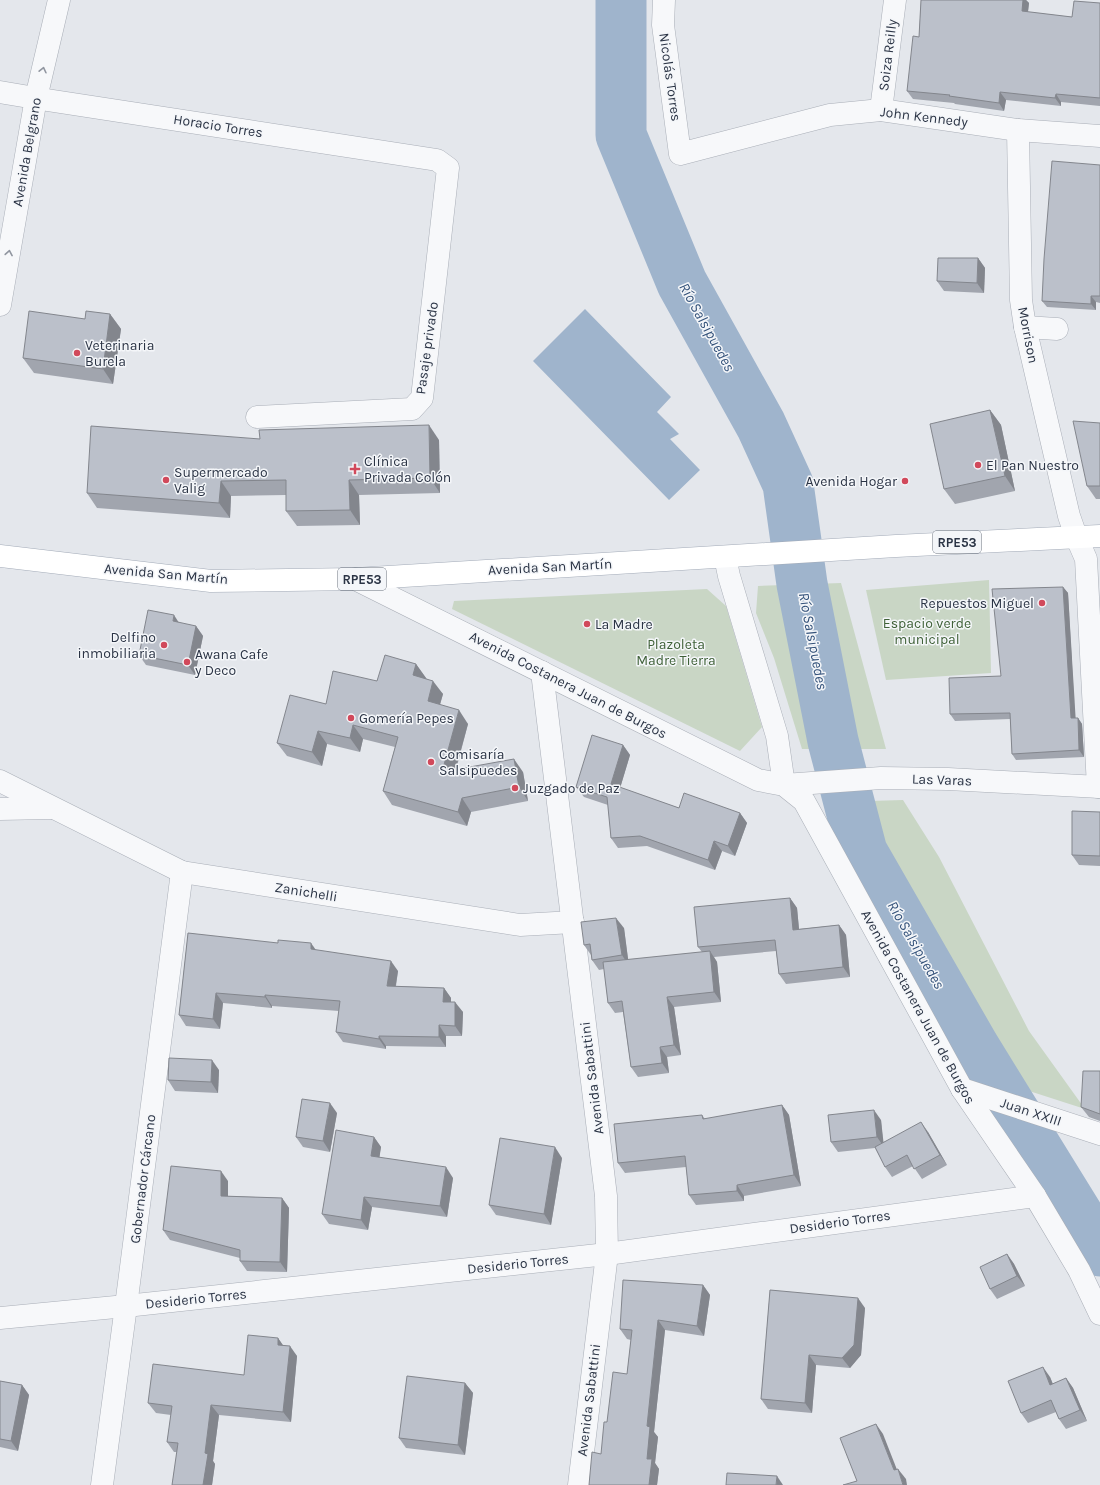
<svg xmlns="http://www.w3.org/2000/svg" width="1100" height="1485" font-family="Karla,sans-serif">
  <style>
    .green { fill: #c9d6c5 }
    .water { fill: #9fb4cc }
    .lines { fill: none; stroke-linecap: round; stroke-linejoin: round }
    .river { stroke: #9fb4cc; stroke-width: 51 }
    .minor-casing { stroke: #a9aeb7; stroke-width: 23 }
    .major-casing { stroke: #a3abb8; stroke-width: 23 }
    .minor { stroke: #f7f8fa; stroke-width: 22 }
    .major { stroke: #fff; stroke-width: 22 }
    .wall { fill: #a1a5ae }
    .shaded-wall { fill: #83868d }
    .building { fill: #bbc0ca; stroke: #83868d }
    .oneway { stroke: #9196a0 }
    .poi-dot { fill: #d1495b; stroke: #f4f6f9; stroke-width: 1.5 }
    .labels { text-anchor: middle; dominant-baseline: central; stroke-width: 3; stroke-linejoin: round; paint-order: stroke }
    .shield { fill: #f4f6f9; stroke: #676e7b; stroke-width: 1 }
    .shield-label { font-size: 13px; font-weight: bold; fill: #2b3445 }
    .street-label { font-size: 14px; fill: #2b3445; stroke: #f4f6f9 }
    .poi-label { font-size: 14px; fill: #2b3445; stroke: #f4f6f9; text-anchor: start }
    .park-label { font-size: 14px; fill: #3f6138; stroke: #f4f6f9 }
    .water-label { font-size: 15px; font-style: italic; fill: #34527a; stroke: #f4f6f9 }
  </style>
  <rect width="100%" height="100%" fill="#e4e7ec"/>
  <g class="green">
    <polygon points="989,580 991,673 886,680 866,590"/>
    <polygon points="841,583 886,749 802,749 774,658 756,613 758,586"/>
    <polygon points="707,589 726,606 762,727 740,751 452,609 454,601"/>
    <polygon points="903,800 939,857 1029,1031 1085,1109 973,1073 829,807 836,802"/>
  </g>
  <polygon class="water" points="585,309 671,397 657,412 679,434 670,439 700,470 669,500 533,361"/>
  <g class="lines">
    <polyline class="river" points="621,0 621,135 682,283 761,425 788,484 802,584 833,741 862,852 974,1047 1100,1251"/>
    <g class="minor-casing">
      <g id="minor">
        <polyline points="664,0 663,25 680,154 830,115 881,110 1018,130 1100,136"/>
        <polyline points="0,92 47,100 437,160 448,168 422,398 412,409 257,417"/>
        <polyline points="881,110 895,0"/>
        <polyline points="1018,130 1021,300 1025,327 1069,516 1076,536 1086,559 1098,787"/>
        <polyline points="0,305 36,98 59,0"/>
        <polyline points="1025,327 1057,329"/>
        <polyline points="725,557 729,576 777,736 784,785"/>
        <polyline points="355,579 758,780 784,785 804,801 962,1089 1035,1196 1079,1270 1100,1314"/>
        <polyline points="542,672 606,1196 607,1254 579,1485"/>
        <polyline points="0,781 182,872 520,925 573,922"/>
        <polyline points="784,785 881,778 948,779 1100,787"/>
        <polyline points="0,809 51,808"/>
        <polyline points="962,1089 1100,1134"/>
        <polyline points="0,1318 126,1306 607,1254 1035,1196"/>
        <polyline points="102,1485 126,1306 182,872"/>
      </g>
    </g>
    <g class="major-casing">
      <polyline id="major" points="0,556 211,581 355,579 896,546 1100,536"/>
    </g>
    <use href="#minor" class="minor"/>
    <use href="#major" class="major"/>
  </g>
  <g class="wall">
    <polygon points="921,0 1026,0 1029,3 1028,12 1072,17 1100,3 1100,106 1061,102 1061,106 1006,100 1004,111 955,104 954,103 913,99 907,91 919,37"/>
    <polygon points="1100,165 1100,303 1096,302 1096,310 1047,307 1042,301"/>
    <polygon points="978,258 985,268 984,293 944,291 937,281"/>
    <polygon points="110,314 121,329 113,384 34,373 23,358 85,319"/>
    <polygon points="990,410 1001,425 1015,491 955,504 944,489"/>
    <polygon points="1100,423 1100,499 1096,499 1087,486"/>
    <polygon points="260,439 439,440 440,493 359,495 360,525 297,526 286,511 286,495 231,496 230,518 97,508 87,493"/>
    <polygon points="1063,587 1068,593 1075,718 1078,718 1082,724 1084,757 1016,760 1012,754 1010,719 955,721 950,714 1001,676"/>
    <polygon points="196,626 203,636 195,675 146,665 139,655"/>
    <polygon points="416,664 426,678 443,694 440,705 468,724 456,770 523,772 528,801 471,812 467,826 392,805 383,791 395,747 363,739 360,752 327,744 322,766 287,756 277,743 326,704 377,681"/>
    <polygon points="623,745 630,755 620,788 679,808 740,813 747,823 735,856 722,851 715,870 647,846 618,848 611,838 608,805 584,797 576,787"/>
    <polygon points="1100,812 1100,866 1079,865 1072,855"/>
    <polygon points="790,898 797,908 799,929 839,925 846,935 850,977 786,984 779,974 776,951 714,957 717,962 721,1002 674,1007 681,1055 667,1057 669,1073 638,1077 631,1067 623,1012 615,1013 608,1003 604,969 599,970 592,960 591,955 584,945 624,928 628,960 702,952 698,947"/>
    <polygon points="188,933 316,950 398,971 396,986 444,988 451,998 451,1002 463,1012 462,1036 446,1036 446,1047 386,1046 386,1049 343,1042 336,1032 339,1011 272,1006 272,1008 223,1003 220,1029 186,1026 179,1015"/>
    <polygon points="219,1070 218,1093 175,1091 168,1080"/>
    <polygon points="1100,1071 1100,1121 1089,1117 1081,1107"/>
    <polygon points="782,1105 789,1115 801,1186 744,1196 744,1201 696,1205 689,1195 686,1167 625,1173 618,1163 702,1115 705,1119"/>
    <polygon points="337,1113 330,1152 303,1147 296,1137"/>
    <polygon points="881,1120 883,1142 928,1132 947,1165 922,1179 913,1166 892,1177 885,1167 875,1148 838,1152 831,1142"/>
    <polygon points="374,1137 381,1147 379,1158 453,1178 447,1217 372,1207 368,1230 329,1224 322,1214"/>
    <polygon points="562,1158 551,1225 496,1215 489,1205"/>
    <polygon points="228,1181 228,1196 282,1198 289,1208 287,1272 247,1271 240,1261 240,1258 170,1240 163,1230"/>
    <polygon points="1007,1254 1014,1264 1025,1286 997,1299 990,1289"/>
    <polygon points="703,1285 710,1295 704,1336 665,1330 654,1432 658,1437 655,1463 659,1469 657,1485 589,1485 601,1454 607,1422 627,1374 631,1340 627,1339 620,1329"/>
    <polygon points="770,1290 865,1308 861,1355 850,1368 816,1365 812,1413 768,1409 761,1399"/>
    <polygon points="278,1338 283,1346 297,1356 291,1422 219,1415 213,1461 215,1464 212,1485 172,1485 177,1452 174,1452 167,1442 171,1415 156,1413 148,1403 244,1375"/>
    <polygon points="1050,1377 1053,1384 1066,1378 1073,1388 1087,1421 1066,1429 1059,1419 1056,1412 1028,1423 1021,1413"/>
    <polygon points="0,1381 22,1385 29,1395 18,1451 0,1447"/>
    <polygon points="465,1383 473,1393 465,1455 406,1448 399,1438"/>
  </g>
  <g class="shaded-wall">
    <polygon points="1021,0 1026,0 1029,3 1027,19 1022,11"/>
    <polygon points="1000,92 1006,100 1004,111 999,103"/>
    <polygon points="1056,94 1061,102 1061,106 1055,98"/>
    <polygon points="978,258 985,268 984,293 977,283"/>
    <polygon points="1091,296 1096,302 1096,310 1091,304"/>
    <polygon points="110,314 121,329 113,384 103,369"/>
    <polygon points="990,410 1001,425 1015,491 1005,476"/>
    <polygon points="429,425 439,440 440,493 430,478"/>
    <polygon points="349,480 359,495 360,525 350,510"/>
    <polygon points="221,481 231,496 230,518 219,503"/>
    <polygon points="1063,587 1068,593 1076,724 1071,718"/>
    <polygon points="174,615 181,626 173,621"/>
    <polygon points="196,626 203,636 195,675 188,665"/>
    <polygon points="416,664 426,678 423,688 413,675"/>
    <polygon points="433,681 443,694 437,714 428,701"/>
    <polygon points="459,710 468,724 451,786 442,772"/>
    <polygon points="1078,718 1082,724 1084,757 1079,750"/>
    <polygon points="353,725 363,739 360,752 350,738"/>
    <polygon points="318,731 327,744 322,766 312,752"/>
    <polygon points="623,745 630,755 618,795 611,784"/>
    <polygon points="514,759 523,772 528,801 519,787"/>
    <polygon points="462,798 471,812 467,826 458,812"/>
    <polygon points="740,813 747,823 735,856 728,846"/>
    <polygon points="714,841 722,851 715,870 708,860"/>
    <polygon points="790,898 797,908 800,940 793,930"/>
    <polygon points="616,918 624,928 629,966 622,955"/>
    <polygon points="839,925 846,935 850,977 843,967"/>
    <polygon points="311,943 318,953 311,949"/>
    <polygon points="710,951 717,962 721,1002 714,992"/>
    <polygon points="391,961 398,971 394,996 387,986"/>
    <polygon points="444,988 451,998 451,1012 443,1002"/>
    <polygon points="216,993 223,1003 220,1029 213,1019"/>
    <polygon points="265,995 272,1006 272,1008 265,997"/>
    <polygon points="667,997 674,1007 681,1055 674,1045"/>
    <polygon points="455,1002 463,1012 462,1036 455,1026"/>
    <polygon points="439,1025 446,1036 446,1047 439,1037"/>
    <polygon points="379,1036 386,1046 386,1049 379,1039"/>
    <polygon points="660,1047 667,1057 669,1073 662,1063"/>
    <polygon points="212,1060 219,1070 218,1093 211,1082"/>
    <polygon points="330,1103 337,1113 330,1152 323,1141"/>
    <polygon points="782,1105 789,1115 801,1186 794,1175"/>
    <polygon points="874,1110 881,1120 884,1147 877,1137"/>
    <polygon points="921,1122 928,1132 947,1165 940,1155"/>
    <polygon points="374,1137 381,1147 378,1167 371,1156"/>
    <polygon points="555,1147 562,1158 551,1225 544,1214"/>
    <polygon points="446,1167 453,1178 447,1217 440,1206"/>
    <polygon points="221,1171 228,1181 228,1206 221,1196"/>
    <polygon points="737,1185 744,1196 744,1201 737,1191"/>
    <polygon points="364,1197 372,1207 368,1230 361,1220"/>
    <polygon points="282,1198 289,1208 287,1272 280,1262"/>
    <polygon points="1007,1254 1014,1264 1025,1286 1017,1276"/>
    <polygon points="703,1285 710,1295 704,1336 697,1326"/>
    <polygon points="858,1298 865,1308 861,1355 850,1368 842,1358"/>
    <polygon points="658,1320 665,1330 654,1432 658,1437 655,1463 659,1469 657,1485 649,1485 647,1459 647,1426"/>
    <polygon points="278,1338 285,1348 278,1345"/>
    <polygon points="290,1346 297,1356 291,1422 283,1412"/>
    <polygon points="809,1355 816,1365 812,1413 805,1403"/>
    <polygon points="1043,1367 1050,1377 1057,1395 1050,1385"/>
    <polygon points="1066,1378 1073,1388 1087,1421 1080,1410"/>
    <polygon points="465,1383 473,1393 465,1455 458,1445"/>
    <polygon points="22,1385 29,1395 18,1451 11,1441"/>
    <polygon points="211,1405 219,1415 213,1461 215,1464 212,1485 203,1485 205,1453"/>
    <polygon points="876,1424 883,1434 901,1480 894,1470"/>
    <polygon points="898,1469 906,1479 907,1485 903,1485"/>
    <polygon points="777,1476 783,1485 776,1485"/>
  </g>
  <g class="building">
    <polygon points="921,0 1023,0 1022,11 1072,17 1074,1 1100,3 1100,98 1056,94 1055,98 1000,92 999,103 949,96 950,95 907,91 913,36 919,37"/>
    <polygon points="1052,161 1100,165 1100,296 1091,296 1091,304 1042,301 1044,259"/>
    <polygon points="938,258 978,258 977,283 937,281"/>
    <polygon points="29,311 85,319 86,311 110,314 103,369 23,358"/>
    <polygon points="990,410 1005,476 944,489 930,424"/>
    <polygon points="1073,421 1100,423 1100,486 1087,486"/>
    <polygon points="429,425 430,478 349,480 350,510 286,511 286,480 221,481 219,503 87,493 91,426 260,439 259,430"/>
    <polygon points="1063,587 1071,718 1078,718 1079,750 1012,754 1010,713 950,714 949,678 1001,676 992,589"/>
    <polygon points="148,610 174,615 173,621 196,626 188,665 139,655"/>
    <polygon points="385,655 416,664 413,675 433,681 428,701 459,710 442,772 514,759 519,787 462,798 458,812 383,791 398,737 353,725 350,738 318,731 312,752 277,743 290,695 326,704 333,671 377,681"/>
    <polygon points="592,735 623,745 611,784 679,808 684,793 740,813 728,846 714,841 708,860 640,836 611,838 607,797 576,787"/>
    <polygon points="1072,811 1100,812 1100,856 1072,855"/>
    <polygon points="790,898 793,930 839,925 843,967 779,974 775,940 698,947 694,907"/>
    <polygon points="616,918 622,955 592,960 590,944 584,945 581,922"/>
    <polygon points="188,933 278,943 278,940 311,943 311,949 391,961 387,986 444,988 443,1002 455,1002 455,1026 439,1025 439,1037 379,1036 379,1039 336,1032 340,1001 265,995 265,997 216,993 213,1019 179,1015"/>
    <polygon points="710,951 714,992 667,997 674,1045 660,1047 662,1063 631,1067 622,1001 608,1003 603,962"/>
    <polygon points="169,1058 212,1060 211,1082 168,1080"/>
    <polygon points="1083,1071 1100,1071 1100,1114 1081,1107"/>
    <polygon points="302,1099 330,1103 323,1141 296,1137"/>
    <polygon points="782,1105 794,1175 737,1185 737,1191 689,1195 685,1156 618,1163 614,1124 702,1115 703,1119"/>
    <polygon points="874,1110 877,1137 831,1142 828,1115"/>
    <polygon points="921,1122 940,1155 914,1169 907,1155 885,1167 875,1147"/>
    <polygon points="336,1130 374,1137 371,1156 446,1167 440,1206 364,1197 361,1220 322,1214"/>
    <polygon points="500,1138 555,1147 544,1214 489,1205"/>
    <polygon points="171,1166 221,1171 221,1196 282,1198 280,1262 240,1261 240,1250 163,1230"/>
    <polygon points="1007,1254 1017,1276 990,1289 980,1267"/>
    <polygon points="623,1280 703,1285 697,1326 658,1320 647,1426 650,1427 647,1459 652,1459 649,1485 589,1485 592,1452 601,1454 604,1422 607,1422 613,1372 627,1374 632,1330 620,1329"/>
    <polygon points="770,1290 858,1298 854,1345 842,1358 809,1355 805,1403 761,1399"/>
    <polygon points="248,1335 278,1338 278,1345 290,1346 283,1412 211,1405 205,1453 208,1454 203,1485 172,1485 178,1443 167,1442 172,1406 148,1403 153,1364 244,1375"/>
    <polygon points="1043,1367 1050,1385 1066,1378 1080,1410 1059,1419 1051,1400 1021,1413 1008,1381"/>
    <polygon points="407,1376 465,1383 458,1445 399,1438"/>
    <polygon points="0,1381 22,1385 11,1441 0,1439"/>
    <polygon points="876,1424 894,1470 898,1469 903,1485 843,1485 857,1481 840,1438"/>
    <polygon points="727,1473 777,1476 776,1485 726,1485"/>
  </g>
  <defs><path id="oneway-chevron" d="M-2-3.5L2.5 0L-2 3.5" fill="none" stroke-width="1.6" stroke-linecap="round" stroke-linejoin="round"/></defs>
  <g class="oneway">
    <use href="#oneway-chevron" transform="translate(43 70) rotate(-77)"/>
    <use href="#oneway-chevron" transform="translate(9 253) rotate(-80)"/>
  </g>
  <g class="poi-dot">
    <circle cx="77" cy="353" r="4"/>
    <circle cx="978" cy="465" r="4"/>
    <path d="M353 463h4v4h4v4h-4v4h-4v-4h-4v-4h4z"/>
    <circle cx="166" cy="480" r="4"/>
    <circle cx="905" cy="481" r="4"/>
    <circle cx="1042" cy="603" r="4"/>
    <circle cx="587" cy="624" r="4"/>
    <circle cx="164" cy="645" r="4"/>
    <circle cx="187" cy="662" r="4"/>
    <circle cx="351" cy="718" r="4"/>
    <circle cx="431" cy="762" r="4"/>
    <circle cx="515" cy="788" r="4"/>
  </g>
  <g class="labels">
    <g class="shield">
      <rect x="933" y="531" width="48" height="22" rx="3"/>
      <rect x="338" y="568" width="48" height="22" rx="3"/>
    </g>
    <g class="shield-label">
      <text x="957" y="542">RPE53</text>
      <text x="362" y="579">RPE53</text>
    </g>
    <g class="street-label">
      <text transform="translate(888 55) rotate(-83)">Soiza Reilly</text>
      <text transform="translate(670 77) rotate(82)">Nicolás Torres</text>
      <text transform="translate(924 117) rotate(7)">John Kennedy</text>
      <text transform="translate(218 126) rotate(9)">Horacio Torres</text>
      <text transform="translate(27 152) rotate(-80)">Avenida Belgrano</text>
      <text transform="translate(1028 335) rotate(79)">Morrison</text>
      <text transform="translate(427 348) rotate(-82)">Pasaje privado</text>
      <text transform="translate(550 567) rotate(-3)">Avenida San Martín</text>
      <text transform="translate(166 574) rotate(5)">Avenida San Martín</text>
      <text transform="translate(568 685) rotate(27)">Avenida Costanera Juan de Burgos</text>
      <text transform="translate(942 780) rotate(2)">Las Varas</text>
      <text transform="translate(306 892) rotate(9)">Zanichelli</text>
      <text transform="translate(918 1007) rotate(61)">Avenida Costanera Juan de Burgos</text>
      <text transform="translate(592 1078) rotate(-97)">Avenida Sabattini</text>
      <text transform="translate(1031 1112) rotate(18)">Juan XXIII</text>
      <text transform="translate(143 1179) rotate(-83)">Gobernador Cárcano</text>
      <text transform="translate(840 1222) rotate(-8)">Desiderio Torres</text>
      <text transform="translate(518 1264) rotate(-6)">Desiderio Torres</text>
      <text transform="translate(196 1299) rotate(-6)">Desiderio Torres</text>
      <text transform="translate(589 1400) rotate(-83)">Avenida Sabattini</text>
    </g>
    <g class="poi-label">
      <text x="85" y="345">Veterinaria<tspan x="85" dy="16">Burela</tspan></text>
      <text x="364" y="461">Clínica<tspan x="364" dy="16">Privada Colón</tspan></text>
      <text x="986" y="465">El Pan Nuestro</text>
      <text x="174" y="472">Supermercado<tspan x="174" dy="16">Valig</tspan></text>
      <text x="897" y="481" text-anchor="end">Avenida Hogar</text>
      <text x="1034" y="603" text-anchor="end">Repuestos Miguel</text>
      <text x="595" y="624">La Madre</text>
      <text x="156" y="637" text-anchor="end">Delfino<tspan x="156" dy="16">inmobiliaria</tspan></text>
      <text x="195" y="654">Awana Cafe<tspan x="195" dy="16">y Deco</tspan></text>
      <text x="359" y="718">Gomería Pepes</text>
      <text x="439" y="754">Comisaría<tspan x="439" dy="16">Salsipuedes</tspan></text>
      <text x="523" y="788">Juzgado de Paz</text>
    </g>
    <g class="park-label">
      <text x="927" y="623">Espacio verde<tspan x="927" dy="16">municipal</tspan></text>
      <text x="676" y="644">Plazoleta<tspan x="676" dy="16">Madre Tierra</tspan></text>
    </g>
    <g class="water-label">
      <text transform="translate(707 327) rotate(61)">Río Salsipuedes</text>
      <text transform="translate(813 641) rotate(79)">Río Salsipuedes</text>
      <text transform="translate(916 945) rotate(60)">Río Salsipuedes</text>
    </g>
  </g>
</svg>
